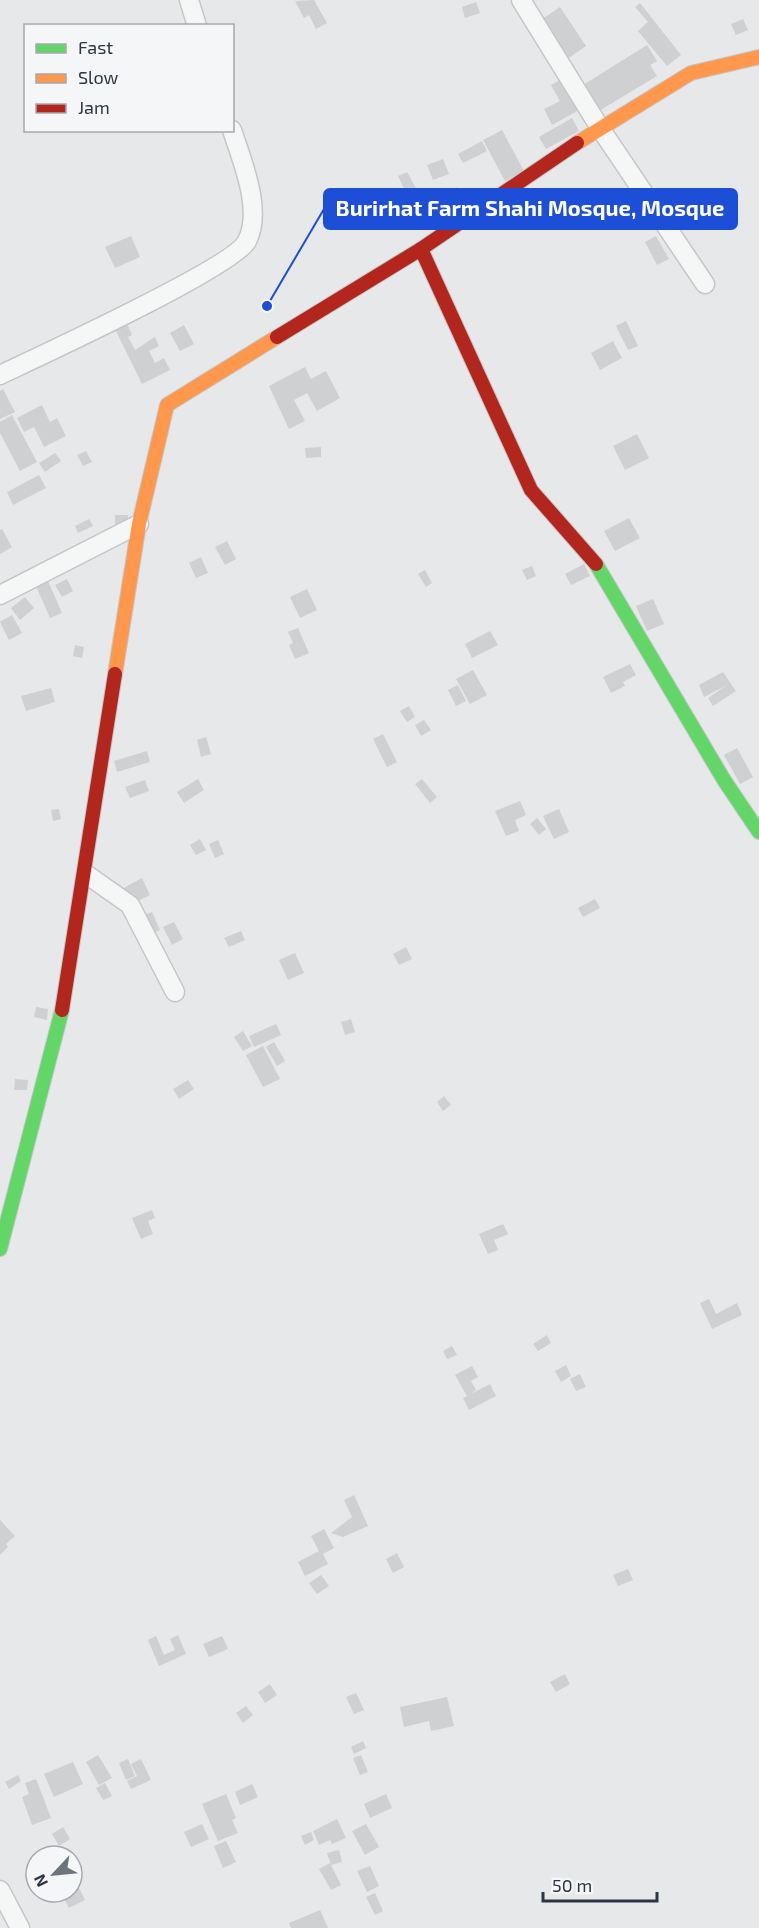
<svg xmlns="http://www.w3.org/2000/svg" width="759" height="1928" font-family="'Exo 2',sans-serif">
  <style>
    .building { fill: #ced0d2 }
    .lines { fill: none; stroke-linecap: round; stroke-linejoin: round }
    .street-casing { stroke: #c4c6c8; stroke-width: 21 }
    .fast-casing { stroke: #c4c6c8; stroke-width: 16 }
    .slow-casing { stroke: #c4c6c8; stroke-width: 16 }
    .jam-casing { stroke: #c4c6c8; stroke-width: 16 }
    .street { stroke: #f5f6f6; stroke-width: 18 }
    .fast { stroke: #63d668; stroke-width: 14 }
    .slow { stroke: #ff974d; stroke-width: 14 }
    .jam { stroke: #b3261e; stroke-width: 14 }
    .leader { fill: none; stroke: #1d4ed8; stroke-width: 2 }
    .callout-dot { fill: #1d4ed8; stroke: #f4f6f8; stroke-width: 2 }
    .callout { fill: #1d4ed8; stroke: #1d4ed8; stroke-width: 2 }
    .callout-label { font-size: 22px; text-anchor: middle; font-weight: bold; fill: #fff }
  </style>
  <rect width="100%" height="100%" fill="#e6e8ea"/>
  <g class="building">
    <polygon points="314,0 327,23 316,29 309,15 304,18 295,1"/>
    <polygon points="476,2 480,13 465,18 462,7"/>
    <polygon points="640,3 681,55 667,66 638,31 648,22 635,7"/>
    <polygon points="560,7 586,46 567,59 541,20"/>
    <polygon points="743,19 748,30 736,35 731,24"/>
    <polygon points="647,45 657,61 650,65 657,76 599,111 583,85"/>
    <polygon points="564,78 581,109 552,125 544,109 560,101 551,85"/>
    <polygon points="572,118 579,131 546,149 539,137"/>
    <polygon points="502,130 524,171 505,181 483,140"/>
    <polygon points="482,141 487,151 463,163 458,154"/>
    <polygon points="443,159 449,174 433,180 427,165"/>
    <polygon points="407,172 416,188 406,193 398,176"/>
    <polygon points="457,187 467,205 453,213 443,195"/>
    <polygon points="131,236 140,257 115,268 105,247"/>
    <polygon points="656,236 669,259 657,265 645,242"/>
    <polygon points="126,321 132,335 128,337 135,350 155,337 159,346 149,351 155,363 164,358 170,370 142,384 114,327"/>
    <polygon points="626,321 638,346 628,350 616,326"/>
    <polygon points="184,325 194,344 180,351 170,333"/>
    <polygon points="613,341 622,358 600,370 591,353"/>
    <polygon points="305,367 311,379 326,371 340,398 317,411 307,393 294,400 305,421 289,429 269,386"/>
    <polygon points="3,389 15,412 0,419 0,391"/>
    <polygon points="42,405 50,422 57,418 66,436 44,447 34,427 24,432 17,418"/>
    <polygon points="12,415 37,462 20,471 0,433 0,422"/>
    <polygon points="637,434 649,458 625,470 613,446"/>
    <polygon points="321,447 321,457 306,458 305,448"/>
    <polygon points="86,451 92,462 83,466 77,455"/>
    <polygon points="55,453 61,461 45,472 39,463"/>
    <polygon points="39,475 46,488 13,505 7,492"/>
    <rect x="115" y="515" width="13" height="11"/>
    <polygon points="629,518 640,538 615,551 604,531"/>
    <polygon points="89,519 93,526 78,533 75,526"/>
    <polygon points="2,529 12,547 0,554 0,530"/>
    <polygon points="227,541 236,559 225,565 215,547"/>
    <polygon points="201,557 208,573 196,578 189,563"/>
    <polygon points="584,564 590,576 571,585 565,574"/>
    <polygon points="532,566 536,576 527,580 522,570"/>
    <polygon points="425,570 432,583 426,587 418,574"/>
    <polygon points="67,579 73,591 62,597 55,585"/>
    <polygon points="48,581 62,613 50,618 36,586"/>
    <polygon points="307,589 317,610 300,618 290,597"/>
    <polygon points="25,597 34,608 20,620 11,608"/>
    <polygon points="653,599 664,624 647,631 636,606"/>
    <polygon points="12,615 22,633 9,640 0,622"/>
    <polygon points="298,628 309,653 295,659 289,645 293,643 288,632"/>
    <polygon points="490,631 498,645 472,658 465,644"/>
    <polygon points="75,645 84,647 82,658 73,656"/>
    <polygon points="630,664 636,675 623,682 625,686 611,693 603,677"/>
    <polygon points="473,670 487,695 470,704 456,679"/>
    <polygon points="723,672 736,691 713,706 708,698 727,685 704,697 699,685"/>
    <polygon points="458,685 466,701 456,706 448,690"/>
    <polygon points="51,688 55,702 26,711 21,696"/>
    <polygon points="409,706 415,717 407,722 400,711"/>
    <polygon points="424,720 431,730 421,736 415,725"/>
    <polygon points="383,734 397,762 387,767 373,739"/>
    <polygon points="206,737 211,754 201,757 197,740"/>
    <polygon points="737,748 753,777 740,784 724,755"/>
    <polygon points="147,751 150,762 117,772 114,761"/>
    <polygon points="198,779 204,790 184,803 177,792"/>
    <polygon points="422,779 437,797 430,803 415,784"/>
    <polygon points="145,780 149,791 130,798 125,787"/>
    <polygon points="520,801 526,815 515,820 519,831 506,836 495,811"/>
    <polygon points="59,809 61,819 53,821 51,810"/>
    <polygon points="559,809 569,832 554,839 543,816"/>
    <polygon points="537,818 546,829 539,835 530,824"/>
    <polygon points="200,839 206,850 196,855 190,845"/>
    <polygon points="218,840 224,854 215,858 209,844"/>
    <polygon points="142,878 150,895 130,905 122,889"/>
    <polygon points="595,899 600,908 583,917 578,908"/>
    <polygon points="152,912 160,930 148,935 140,917"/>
    <polygon points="174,922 183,939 172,945 163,927"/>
    <polygon points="241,931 245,940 229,947 224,938"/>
    <polygon points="406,947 412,959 399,965 393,954"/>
    <polygon points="295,953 304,973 288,980 279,960"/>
    <polygon points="36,1007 48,1009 47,1020 34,1017"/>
    <polygon points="351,1019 355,1032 345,1035 341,1022"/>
    <polygon points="276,1024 281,1035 254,1047 249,1036"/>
    <polygon points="243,1031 252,1046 243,1051 234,1037"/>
    <polygon points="274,1042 285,1061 277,1066 266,1047"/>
    <polygon points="263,1046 280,1079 263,1087 246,1055"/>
    <polygon points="15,1079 28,1080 27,1090 14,1090"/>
    <polygon points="188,1080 194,1089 179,1099 173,1089"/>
    <polygon points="444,1096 451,1105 443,1111 437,1102"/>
    <polygon points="152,1210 155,1218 148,1221 153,1234 141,1239 132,1218"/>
    <polygon points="503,1224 508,1234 494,1240 498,1250 488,1254 479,1234"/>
    <polygon points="709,1299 716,1314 737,1303 742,1315 712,1329 700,1303"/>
    <polygon points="547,1335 551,1343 538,1351 533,1344"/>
    <polygon points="452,1346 457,1355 447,1359 443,1351"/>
    <polygon points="566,1365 571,1376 561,1382 555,1371"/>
    <polygon points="472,1366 478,1377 471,1381 476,1390 471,1394 490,1384 496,1396 469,1410 463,1398 467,1396 455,1375"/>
    <polygon points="580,1374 586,1387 576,1391 570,1379"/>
    <polygon points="354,1495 368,1526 343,1537 331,1533 352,1517 344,1500"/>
    <polygon points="0,1520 15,1536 6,1544 8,1547 0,1555"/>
    <polygon points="324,1529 334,1548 323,1554 328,1564 305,1576 298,1562 319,1551 311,1536"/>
    <polygon points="397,1553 404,1567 393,1573 386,1559"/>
    <polygon points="628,1569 633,1580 618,1586 613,1575"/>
    <polygon points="321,1575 329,1586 317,1594 309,1583"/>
    <polygon points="178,1635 186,1654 159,1666 148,1640 156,1636 164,1655 175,1650 170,1639"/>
    <polygon points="222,1636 228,1649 209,1657 203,1644"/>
    <polygon points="565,1674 570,1684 556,1692 550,1682"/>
    <polygon points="270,1684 277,1695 265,1703 258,1692"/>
    <polygon points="356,1693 364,1710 354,1714 346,1697"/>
    <polygon points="447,1697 454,1726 431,1731 429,1721 404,1727 400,1707"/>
    <polygon points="246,1706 253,1715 243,1723 236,1713"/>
    <polygon points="363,1741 366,1748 354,1754 351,1747"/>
    <polygon points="98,1755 112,1778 99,1785 86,1762"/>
    <polygon points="361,1755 368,1772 360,1775 353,1758"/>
    <polygon points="128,1759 135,1776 126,1780 119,1763"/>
    <polygon points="141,1759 151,1780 131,1789 127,1781 137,1776 131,1764"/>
    <polygon points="73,1762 83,1784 54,1797 44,1774"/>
    <polygon points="18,1775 21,1781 9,1789 5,1782"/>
    <polygon points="36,1779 51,1818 32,1825 22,1797 29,1794 25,1783"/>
    <polygon points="105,1783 112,1796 103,1800 96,1788"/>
    <polygon points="252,1784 258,1797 240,1805 235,1792"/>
    <polygon points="226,1794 236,1818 232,1820 238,1833 218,1841 202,1804"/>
    <polygon points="386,1794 392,1808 370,1818 364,1804"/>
    <polygon points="337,1819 346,1838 332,1844 330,1840 319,1845 313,1831"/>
    <polygon points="202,1824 209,1839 191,1847 184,1832"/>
    <polygon points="366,1824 379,1847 365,1855 352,1831"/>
    <polygon points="63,1827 70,1839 59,1846 52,1834"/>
    <polygon points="311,1832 314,1840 305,1845 301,1836"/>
    <polygon points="226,1841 236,1862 223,1868 214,1846"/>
    <polygon points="339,1850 342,1862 331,1865 327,1853"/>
    <polygon points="330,1863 341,1885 331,1890 319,1869"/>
    <polygon points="370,1866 379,1886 367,1892 357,1871"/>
    <polygon points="77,1884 85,1900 69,1908 61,1893 72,1892 72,1887"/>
    <polygon points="375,1893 383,1911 375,1915 366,1897"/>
    <polygon points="320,1910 328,1928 291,1928 289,1923"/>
  </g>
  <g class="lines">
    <g class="street-casing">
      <g id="street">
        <polyline points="189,0 197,26"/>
        <polyline points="521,0 600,128 705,284"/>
        <path d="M0 375C38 357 235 266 247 241 263 210 242 161 232 130"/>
        <polyline points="0,595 139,524"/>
        <polyline points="86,874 130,905 175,992"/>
        <polyline points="0,1890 20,1928"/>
      </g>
    </g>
    <g class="fast-casing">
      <g id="fast">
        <polyline points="596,564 724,780 759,832"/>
        <polyline points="0,1249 62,1010"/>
      </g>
    </g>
    <g class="slow-casing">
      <g id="slow">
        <polyline points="577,143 691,73 759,57"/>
        <polyline points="115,674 139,524 167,405 277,337"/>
      </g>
    </g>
    <g class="jam-casing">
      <g id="jam">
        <polyline points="421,249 531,490 596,564"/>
        <polyline points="277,337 421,249 577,143"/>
        <polyline points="62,1010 115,674"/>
      </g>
    </g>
    <use href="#street" class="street"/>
    <use href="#fast" class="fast"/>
    <use href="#slow" class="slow"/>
    <use href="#jam" class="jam"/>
  </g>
  <path class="leader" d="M267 306L324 209"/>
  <circle class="callout-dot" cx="267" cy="306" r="6"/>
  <rect class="callout" x="324" y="189" width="413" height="40" rx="6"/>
  <g class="callout-label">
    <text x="530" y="216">Burirhat Farm Shahi Mosque, Mosque</text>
  </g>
  <rect x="24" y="24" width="210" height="108" fill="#f4f6f8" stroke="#a5a9af" stroke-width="1.5"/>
  <rect x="36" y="44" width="30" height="9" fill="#63d668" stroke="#a5a9af" stroke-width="1.5"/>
  <text x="78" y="54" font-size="18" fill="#2e3542">Fast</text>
  <rect x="36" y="74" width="30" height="9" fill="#ff974d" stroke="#a5a9af" stroke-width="1.5"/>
  <text x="78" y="84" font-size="18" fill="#2e3542">Slow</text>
  <rect x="36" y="104" width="30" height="9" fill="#b3261e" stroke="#a5a9af" stroke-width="1.5"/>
  <text x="78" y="114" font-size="18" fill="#2e3542">Jam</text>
  <g transform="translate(54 1874) rotate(244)"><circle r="28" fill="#f4f6f8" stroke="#a5a9af" stroke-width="1.5"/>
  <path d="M0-4.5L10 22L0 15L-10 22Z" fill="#6e747d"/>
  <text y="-9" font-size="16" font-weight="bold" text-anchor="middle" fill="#2e3542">N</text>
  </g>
  <path d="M543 1892v9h114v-9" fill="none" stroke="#2e3542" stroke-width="3"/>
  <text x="552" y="1892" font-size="18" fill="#2e3542" stroke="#f4f6f8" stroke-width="4.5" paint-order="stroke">50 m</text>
</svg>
